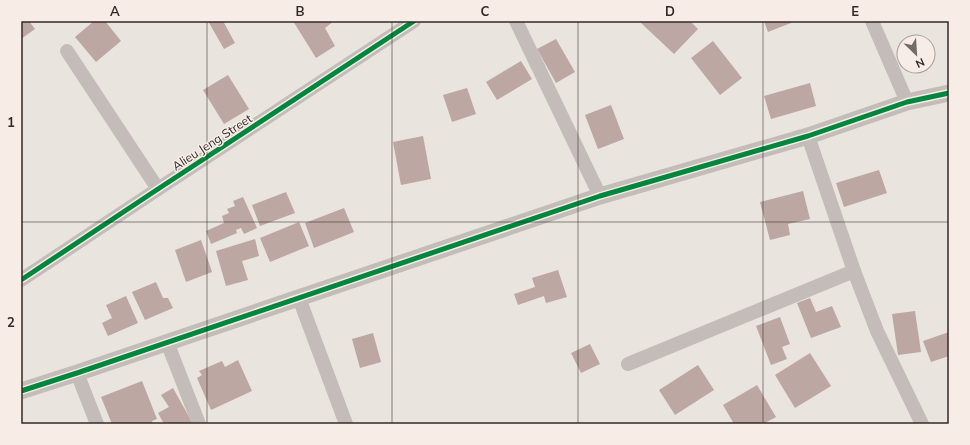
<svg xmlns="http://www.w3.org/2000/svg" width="970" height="445" font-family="Mulish,sans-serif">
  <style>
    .building { fill: #bca7a2 }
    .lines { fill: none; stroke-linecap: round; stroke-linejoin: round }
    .minor { stroke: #c3bcb8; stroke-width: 14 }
    .tertiary { stroke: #c3bcb8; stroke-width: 17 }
    .cycleway-casing { stroke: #f7ede6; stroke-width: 8 }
    .cycleway { stroke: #00873e; stroke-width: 5 }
    .grid { fill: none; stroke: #332a27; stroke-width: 1; stroke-opacity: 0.55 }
    .labels { text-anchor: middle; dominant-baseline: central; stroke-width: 3; stroke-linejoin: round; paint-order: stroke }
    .street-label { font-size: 12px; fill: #332a27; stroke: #f7ede6 }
    .neatline { fill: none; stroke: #332a27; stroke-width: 1.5 }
    .grid-label { font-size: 13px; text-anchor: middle; font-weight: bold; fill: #332a27 }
  </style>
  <rect width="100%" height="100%" fill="#eae4de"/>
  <g class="building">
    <polygon points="21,21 29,21 35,29 21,39"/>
    <polygon points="94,21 105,21 121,41 96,62 75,37"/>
    <polygon points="208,21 223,21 235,43 224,49"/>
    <polygon points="293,21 334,21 325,28 335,46 316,58"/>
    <polygon points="644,21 690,21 698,29 674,54 641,23"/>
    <polygon points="764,21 791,21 791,23 768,32"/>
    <polygon points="556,39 575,72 556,83 537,49"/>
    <polygon points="713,41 742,78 720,95 691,58"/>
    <polygon points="521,61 532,79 497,100 486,82"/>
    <polygon points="228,75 249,109 224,124 203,90"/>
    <polygon points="810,83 816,106 771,119 764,96"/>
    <polygon points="467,88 476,114 452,122 443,95"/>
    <polygon points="611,105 624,139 598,149 585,115"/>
    <polygon points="423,136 431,179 401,185 393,142"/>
    <polygon points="879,170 887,193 844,207 836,183"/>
    <polygon points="803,191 810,219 788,224 790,235 770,240 760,202"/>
    <polygon points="286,192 295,213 260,226 252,205"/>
    <polygon points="243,197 257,228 244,234 241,228 236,230 237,233 211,244 206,231 224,223 222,216 229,213 227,209 235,206 233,201"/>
    <polygon points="344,208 354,232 314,248 305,223"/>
    <polygon points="299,222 309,246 270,262 260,238"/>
    <polygon points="255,239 259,256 242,261 248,280 226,286 216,251"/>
    <polygon points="201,240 212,272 186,282 175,250"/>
    <polygon points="558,270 567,297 546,303 544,296 518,305 514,294 535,287 532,278"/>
    <polygon points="156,282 163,298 168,298 173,308 145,320 132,292"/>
    <polygon points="126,296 138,323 108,336 102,323 112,318 106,305"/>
    <polygon points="810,298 816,312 832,306 841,327 811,338 797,303"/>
    <polygon points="915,311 921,352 898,355 892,314"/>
    <polygon points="780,317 790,344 782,347 787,359 771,365 756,326"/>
    <polygon points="949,332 949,356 931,362 923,341"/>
    <polygon points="373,333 381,362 360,368 352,339"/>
    <polygon points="590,344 600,364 581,373 571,353"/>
    <polygon points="810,353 831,386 795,408 775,375"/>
    <polygon points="238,360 252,391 211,410 197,378 202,375 199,371 222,361 225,367"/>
    <polygon points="698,365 714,390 675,415 659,390"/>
    <polygon points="142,381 157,419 152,421 153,424 112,424 101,397"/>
    <polygon points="757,385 776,417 763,424 734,424 723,405"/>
    <polygon points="173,388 193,424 164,424 158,413 169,407 161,395"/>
  </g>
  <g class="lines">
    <g class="minor">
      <polyline points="516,21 600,196"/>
      <polyline points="872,21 907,102"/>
      <polyline points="67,51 158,189"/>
      <polyline points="808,136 854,271 877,331 922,424"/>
      <polyline points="21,280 158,189 414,21"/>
      <polyline points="299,298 346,424"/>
      <polyline points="167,342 199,424"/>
      <polyline points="628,364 854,271"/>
      <polyline points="77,373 97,424"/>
    </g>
    <polyline class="tertiary" points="21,391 77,373 600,196 808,136 907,102 949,93"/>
    <g class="cycleway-casing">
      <g id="cycleway">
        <polyline points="21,280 158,189 414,21"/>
        <polyline points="21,391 77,373 600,196 808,136 907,102 949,93"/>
      </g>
    </g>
    <use href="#cycleway" class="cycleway"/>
  </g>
  <path class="grid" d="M207 21V424M392 21V424M578 21V424M763 21V424M21 222H949"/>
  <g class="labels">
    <g class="street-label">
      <text transform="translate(212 142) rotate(-33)">Alieu Jeng Street</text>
    </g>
  </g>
  <rect width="970" height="445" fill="none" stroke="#f7ede6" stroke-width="44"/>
  <g transform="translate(916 54) rotate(155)"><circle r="19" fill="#f7ede6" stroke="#a99f9a"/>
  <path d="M0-3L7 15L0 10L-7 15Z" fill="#736b67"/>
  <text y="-6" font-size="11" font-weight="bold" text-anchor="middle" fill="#332a27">N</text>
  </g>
  <rect x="22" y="22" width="926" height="401" class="neatline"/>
  <g class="grid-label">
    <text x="115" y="16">A</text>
    <text x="300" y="16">B</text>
    <text x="485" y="16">C</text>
    <text x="670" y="16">D</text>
    <text x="855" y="16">E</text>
    <text x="11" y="127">1</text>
    <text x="11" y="327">2</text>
  </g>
</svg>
